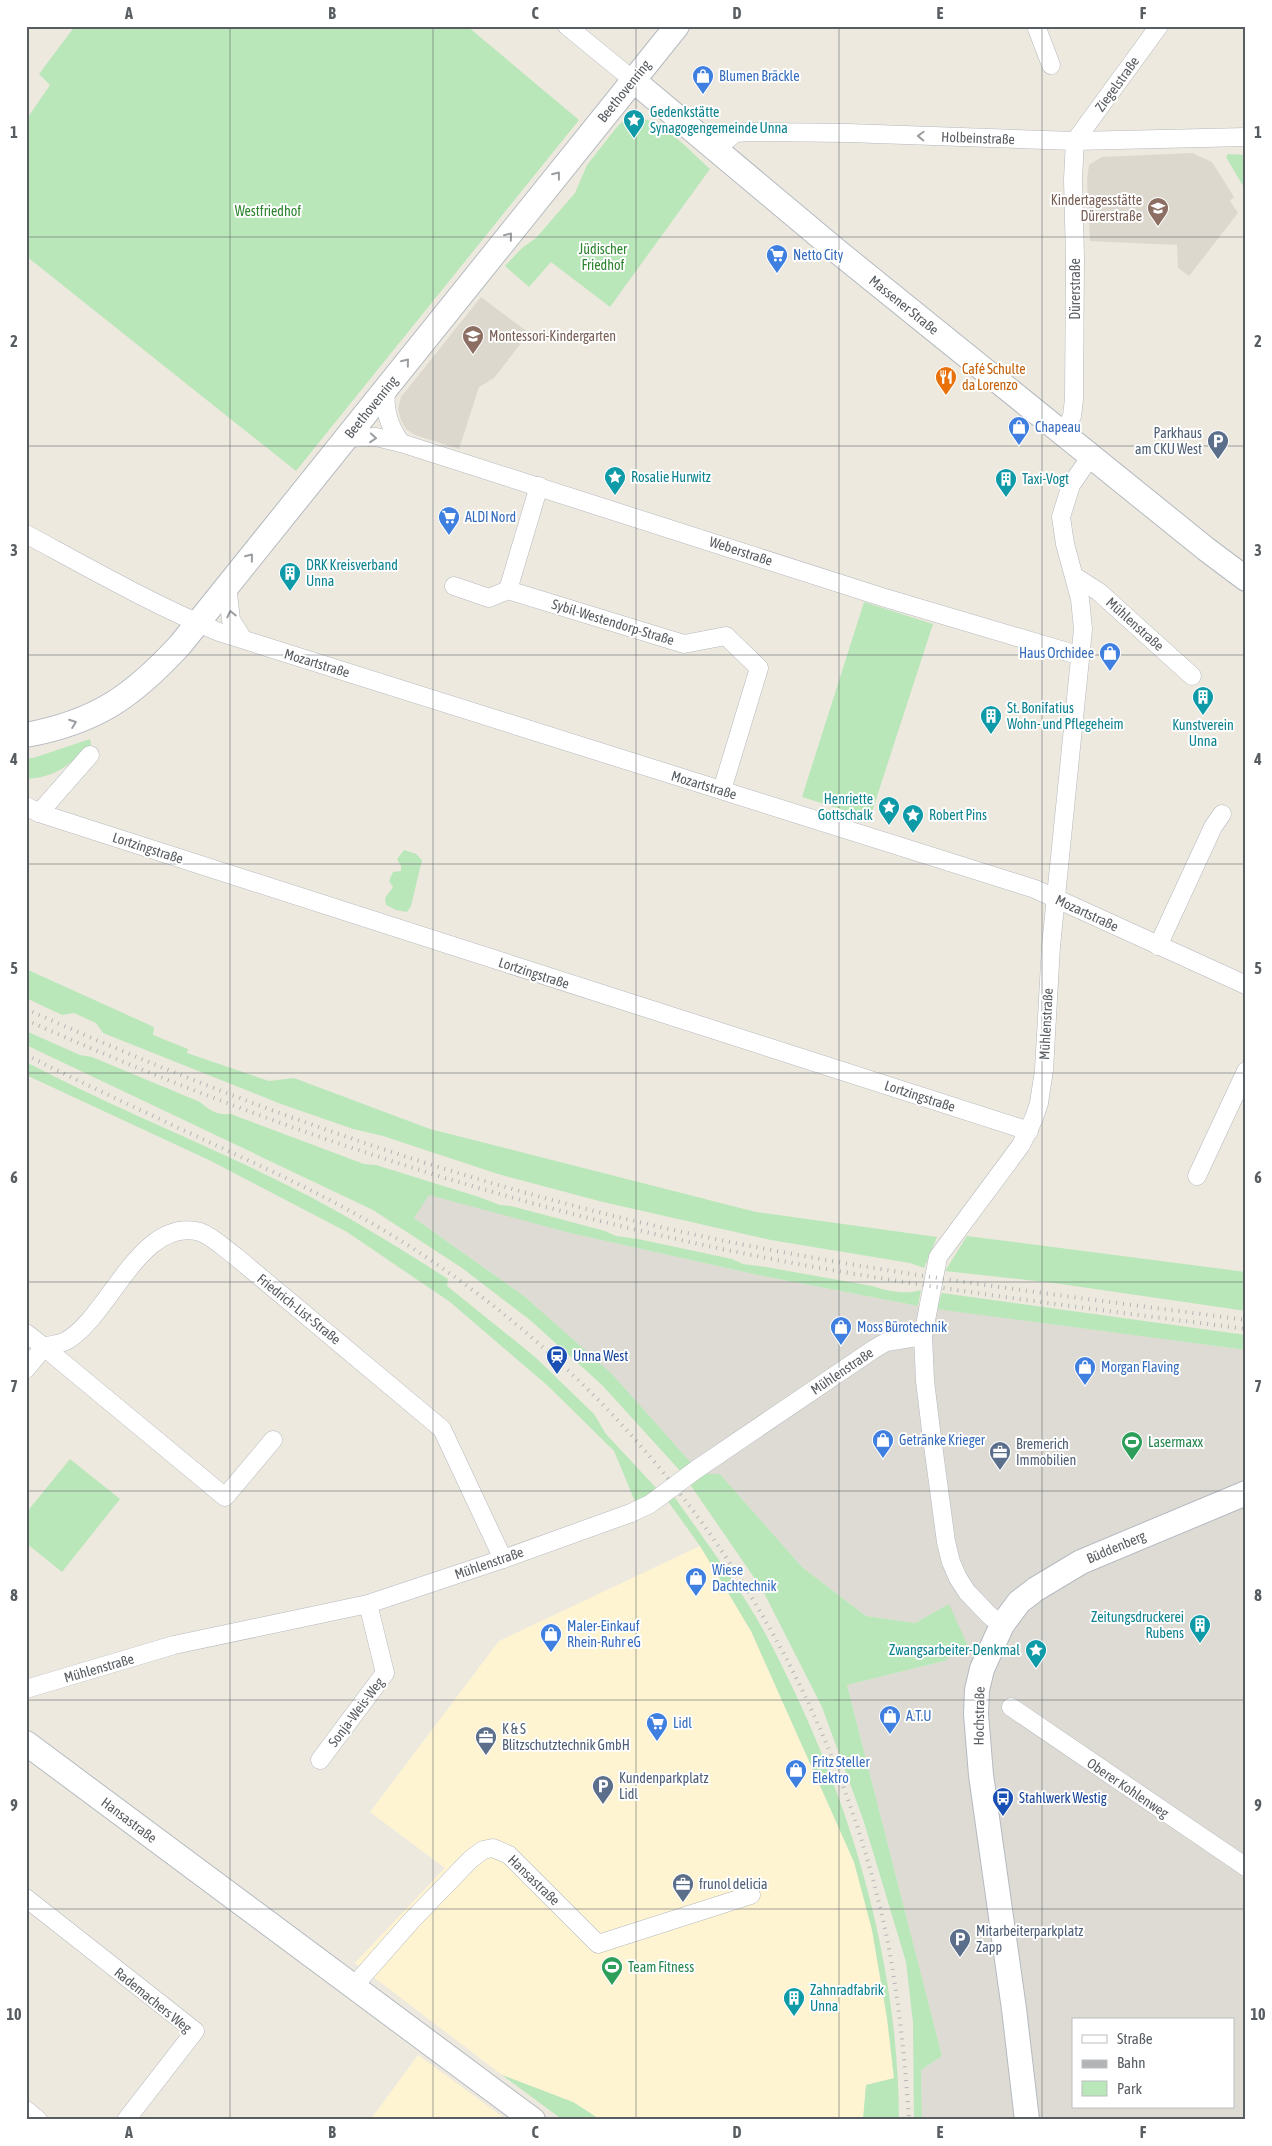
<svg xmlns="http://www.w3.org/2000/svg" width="1272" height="2146" font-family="'Asap Condensed',sans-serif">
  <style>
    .commercial { fill: #fff4d2 }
    .industrial { fill: #dddbd4; fill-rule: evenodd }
    .education { fill: #dcd8ce }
    .green { fill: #bae7b9 }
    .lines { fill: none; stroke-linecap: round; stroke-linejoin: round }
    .street-casing { stroke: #b5b8bd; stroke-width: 19 }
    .secondary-casing { stroke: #b5bac0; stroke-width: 26 }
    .street { stroke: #fff; stroke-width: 18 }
    .secondary { stroke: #fff; stroke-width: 24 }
    .rail { stroke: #b3b4b5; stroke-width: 4; stroke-dasharray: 1 6; stroke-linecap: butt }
    .street-bridge-casing { stroke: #b5b8bd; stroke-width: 19; stroke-linecap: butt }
    .street-bridge { stroke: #fff; stroke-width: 18 }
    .oneway { stroke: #9b9ea1 }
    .grid { fill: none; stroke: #585d62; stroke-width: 1; stroke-opacity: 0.55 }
    .labels { text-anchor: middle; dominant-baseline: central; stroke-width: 4; stroke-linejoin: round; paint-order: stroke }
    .shop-label { font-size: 14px; fill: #366cbe; stroke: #fff; text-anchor: start }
    .street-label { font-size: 14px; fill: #585d62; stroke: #fff }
    .culture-label { font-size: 14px; fill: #0d838f; stroke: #fff; text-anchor: start }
    .education-label { font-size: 14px; fill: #785e54; stroke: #fff; text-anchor: end }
    .park-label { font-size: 14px; fill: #2e842f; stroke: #fff }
    .food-label { font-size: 14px; fill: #c56008; stroke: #fff; text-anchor: start }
    .service-label { font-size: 14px; fill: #4e5e75; stroke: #fff; text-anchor: start }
    .transit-label { font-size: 14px; fill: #164399; stroke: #fff; text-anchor: start }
    .leisure-label { font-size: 14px; fill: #27864d; stroke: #fff; text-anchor: start }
    .neatline { fill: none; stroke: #585d62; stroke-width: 2 }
    .grid-label { font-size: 16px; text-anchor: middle; font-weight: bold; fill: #585d62 }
  </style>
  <rect width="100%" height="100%" fill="#ede9df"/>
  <g class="commercial">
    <polygon points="700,1546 751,1631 854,1862 872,1930 887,2018 894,2079 866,2085 863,2120 601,2120 573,2102 502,2075 355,1963 445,1868 370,1812 499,1641"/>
    <polygon points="418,2055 507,2120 370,2120"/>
  </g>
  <path class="industrial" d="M429 1194 570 1233 758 1275 918 1306 1246 1350V2120H922L921 2070 942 2056 847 1685 944 1661 949 1604 915 1623 866 1616 802 1567 720 1474H701L611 1374 524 1296 414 1218ZM1073 2020H1233V2107H1073Z"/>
  <g class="education">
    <polygon points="1192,153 1212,162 1234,197 1230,201 1238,213 1189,276 1178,268 1177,245 1090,241 1087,180 1089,165 1102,157"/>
    <polygon points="481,297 529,333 494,378 479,387 459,449 415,435 406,429 401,420 398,409 401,397"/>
  </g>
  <g class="green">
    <polygon points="75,26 467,26 579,120 296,471 26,256 26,120 50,85 39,74"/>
    <path d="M637 117C665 122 690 151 710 169L610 307 551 262 529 287 505 266 522 248 536 238 575 193 587 165 616 128 623 121Z"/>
    <polygon points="1228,154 1246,155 1246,191 1226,157"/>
    <polygon points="864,602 933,624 870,818 802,797"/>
    <path d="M90 739 91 745C68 765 58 777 26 779V758H33Z"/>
    <polygon points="404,850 416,854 422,860 411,906 407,912 396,910 386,905 385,898 393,887 389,881 393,872 401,871 401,866 397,859"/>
    <polygon points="26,969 154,1027 153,1035 188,1049 187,1053 269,1081 294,1078 430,1129 756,1212 937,1237 924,1268 910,1263 771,1240 603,1202 498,1174 383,1136 353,1129 281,1104 103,1033 96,1023 74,1013 62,1015 26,998"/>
    <path d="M26 1031 80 1055 92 1057 200 1102C210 1111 217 1115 231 1114L364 1164 376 1165 479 1197 500 1205 511 1206 605 1231 616 1236 638 1239 732 1259 743 1264 766 1267 872 1286C888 1291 905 1295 921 1290L918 1306 758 1275 570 1233 429 1195 414 1218 524 1296 611 1373 693 1465 682 1473 602 1385 530 1320 462 1268 373 1210 26 1045Z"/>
    <path d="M26 1062C113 1108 204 1143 291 1187 345 1214 396 1246 448 1279L447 1286 534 1356 594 1414 606 1434 659 1491 636 1504 614 1451 548 1386 450 1302 347 1232 211 1161 26 1075Z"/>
    <polygon points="967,1236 1246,1272 1246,1311 1054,1283 945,1271"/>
    <polygon points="942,1293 1246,1335 1246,1350 936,1309"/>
    <polygon points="70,1459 120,1499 62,1572 26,1543 26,1513"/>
    <polygon points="701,1474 720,1474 802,1567 866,1616 915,1623 949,1604 968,1646 944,1661 847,1685 942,2056 921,2070 922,2120 914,2120 913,2023 906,1962 864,1822 822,1707 762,1589 689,1483"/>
    <path d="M673 1495C709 1546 746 1595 774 1650 849 1796 898 1955 899 2120H863L866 2085 894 2078 887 2018 872 1930 854 1862 751 1631 700 1546 667 1500Z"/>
    <polygon points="502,2075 573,2102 601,2120 563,2120"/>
  </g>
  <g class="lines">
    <g class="street-casing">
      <g id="street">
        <polyline points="567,26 633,80"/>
        <polyline points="1036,26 1051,65"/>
        <polyline points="1075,141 1159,26"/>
        <polyline points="716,149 735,133 750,132 848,133 1075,141 1246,137"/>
        <path d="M386 387C384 409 388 425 401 443"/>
        <polyline points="1064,434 1072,416 1074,399 1075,258 1073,179 1075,141"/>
        <polyline points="346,438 376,437 401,443 882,597 1081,656"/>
        <polyline points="539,486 508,590 684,644 726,636 759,668 722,790"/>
        <path d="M26 534C89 568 152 604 219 632L1035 889 1246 985"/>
        <polyline points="1074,576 1099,592 1192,676"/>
        <polyline points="227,585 231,620 243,639"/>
        <polyline points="454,586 489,598 508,590"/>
        <polyline points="26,806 39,813 1029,1131"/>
        <polyline points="39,813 90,755"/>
        <polyline points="1158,946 1213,827 1222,814"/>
        <polyline points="1197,1176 1246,1071"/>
        <path d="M26 1333 44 1347C50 1345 60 1344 66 1341 110 1316 140 1216 200 1232 212 1236 224 1248 235 1256L442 1429 503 1559"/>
        <polyline points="26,1369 44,1347 225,1497 273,1440"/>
        <polyline points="697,1469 874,1349 886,1342 923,1336"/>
        <polyline points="1002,1625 989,1615 967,1592 958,1578 951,1562 946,1542 931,1430 925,1381 923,1336 938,1257 1021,1145 1034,1118 1039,1103 1044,1070 1051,946 1083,629 1080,599 1065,544 1061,517 1071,485 1091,456"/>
        <polyline points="26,1689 174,1645 368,1604 503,1559 631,1513"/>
        <polyline points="1011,1707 1246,1867"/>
        <polyline points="320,1760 385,1673 368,1604"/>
        <polyline points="26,1898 195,2031 126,2120"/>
        <polyline points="353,1987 412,1920 471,1859 483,1850 493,1848 509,1855 598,1944 751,1895"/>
        <polyline points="26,2110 38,2120"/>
      </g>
    </g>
    <g class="secondary-casing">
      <g id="secondary">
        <polyline points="633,80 837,251 1206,549 1246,579"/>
        <path d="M26 735C96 722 132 697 180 645L677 26"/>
        <polyline points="26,1743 533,2120"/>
        <polyline points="1027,2120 1014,2009 981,1775 976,1714 977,1690 982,1669 1002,1625 1019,1602 1036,1589 1081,1562 1246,1493"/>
      </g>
    </g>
    <use href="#street" class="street"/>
    <use href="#secondary" class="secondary"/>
    <g class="rail">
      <path d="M26 1009C239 1105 459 1183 687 1233 872 1273 1059 1295 1246 1320"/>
      <path d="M26 1020C237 1114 455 1190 681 1240 867 1282 1057 1304 1246 1329"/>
      <path d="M26 1055C88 1086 151 1115 213 1144 276 1173 339 1202 398 1239 649 1395 829 1654 888 1943 899 2002 905 2060 909 2120"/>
    </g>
    <g class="street-bridge-casing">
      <polyline id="street-bridge" points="631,1513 650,1504 697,1469"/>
    </g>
    <use href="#street-bridge" class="street-bridge"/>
  </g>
  <defs><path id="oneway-chevron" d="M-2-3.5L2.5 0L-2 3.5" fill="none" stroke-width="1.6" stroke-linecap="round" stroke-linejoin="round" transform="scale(1.25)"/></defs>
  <g class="oneway">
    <use href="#oneway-chevron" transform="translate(921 136) rotate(-178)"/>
    <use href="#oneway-chevron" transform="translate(557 175) rotate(-52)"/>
    <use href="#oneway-chevron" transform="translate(509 236) rotate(-51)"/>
    <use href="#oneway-chevron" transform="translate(406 362) rotate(-51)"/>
    <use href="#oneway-chevron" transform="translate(373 438) rotate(5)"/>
    <use href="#oneway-chevron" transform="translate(250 557) rotate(-51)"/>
    <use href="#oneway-chevron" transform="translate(231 614) rotate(-103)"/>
    <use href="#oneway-chevron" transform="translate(73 723) rotate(-20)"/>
  </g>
  <path class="grid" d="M230 26V2120M433 26V2120M636 26V2120M839 26V2120M1042 26V2120M26 237H1246M26 446H1246M26 655H1246M26 864H1246M26 1073H1246M26 1282H1246M26 1491H1246M26 1700H1246M26 1909H1246"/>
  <defs>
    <g id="shop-pin" transform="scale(1.125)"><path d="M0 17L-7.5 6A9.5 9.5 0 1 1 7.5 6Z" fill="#3f7fe0" stroke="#fff"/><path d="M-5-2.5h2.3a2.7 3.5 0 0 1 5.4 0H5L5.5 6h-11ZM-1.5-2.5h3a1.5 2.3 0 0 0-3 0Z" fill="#fff"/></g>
    <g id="sight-pin" transform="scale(1.125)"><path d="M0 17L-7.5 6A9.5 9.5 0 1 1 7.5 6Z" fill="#0f9aa8" stroke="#fff"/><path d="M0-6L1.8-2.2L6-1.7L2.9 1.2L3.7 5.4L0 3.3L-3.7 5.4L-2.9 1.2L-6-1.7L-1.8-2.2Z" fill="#fff"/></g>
    <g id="school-pin" transform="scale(1.125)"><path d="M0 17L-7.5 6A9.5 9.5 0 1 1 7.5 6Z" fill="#8d6e63" stroke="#fff"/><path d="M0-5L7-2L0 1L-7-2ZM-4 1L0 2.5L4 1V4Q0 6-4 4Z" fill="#fff"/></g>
    <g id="supermarket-pin" transform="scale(1.125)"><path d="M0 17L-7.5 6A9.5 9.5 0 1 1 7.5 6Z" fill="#3f7fe0" stroke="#fff"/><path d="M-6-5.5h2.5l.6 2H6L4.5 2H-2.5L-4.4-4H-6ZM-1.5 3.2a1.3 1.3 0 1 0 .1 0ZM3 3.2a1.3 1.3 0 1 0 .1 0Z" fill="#fff"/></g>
    <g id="restaurant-pin" transform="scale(1.125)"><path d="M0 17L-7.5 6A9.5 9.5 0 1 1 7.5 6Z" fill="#e8710a" stroke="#fff"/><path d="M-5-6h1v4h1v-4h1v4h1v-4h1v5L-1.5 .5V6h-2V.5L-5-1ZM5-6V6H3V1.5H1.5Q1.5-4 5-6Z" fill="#fff"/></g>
    <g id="parking-pin" transform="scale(1.125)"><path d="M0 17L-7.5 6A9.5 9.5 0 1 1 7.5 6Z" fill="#5c6f8a" stroke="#fff"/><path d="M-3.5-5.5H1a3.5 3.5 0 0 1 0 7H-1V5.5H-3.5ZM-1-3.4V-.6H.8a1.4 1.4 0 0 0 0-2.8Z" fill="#fff"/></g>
    <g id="building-pin" transform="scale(1.125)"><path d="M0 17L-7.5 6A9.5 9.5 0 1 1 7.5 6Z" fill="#0f9aa8" stroke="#fff"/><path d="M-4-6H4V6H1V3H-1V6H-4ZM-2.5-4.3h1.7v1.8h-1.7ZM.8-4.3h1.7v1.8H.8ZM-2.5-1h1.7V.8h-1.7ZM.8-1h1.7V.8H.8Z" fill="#fff"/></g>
    <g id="station-pin" transform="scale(1.125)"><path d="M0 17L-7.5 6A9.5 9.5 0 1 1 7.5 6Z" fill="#1a4fb4" stroke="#fff"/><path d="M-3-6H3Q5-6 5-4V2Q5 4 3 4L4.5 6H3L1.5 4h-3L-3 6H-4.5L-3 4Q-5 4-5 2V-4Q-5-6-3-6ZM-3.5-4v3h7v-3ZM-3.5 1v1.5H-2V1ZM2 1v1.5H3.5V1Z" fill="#fff"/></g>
    <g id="stadium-pin" transform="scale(1.125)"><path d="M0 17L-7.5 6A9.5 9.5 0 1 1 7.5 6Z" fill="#2e9e5b" stroke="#fff"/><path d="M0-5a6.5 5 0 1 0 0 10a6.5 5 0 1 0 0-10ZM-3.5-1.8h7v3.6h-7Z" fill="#fff"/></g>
    <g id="office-pin" transform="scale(1.125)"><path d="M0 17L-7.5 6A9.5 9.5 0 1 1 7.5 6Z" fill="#5c6f8a" stroke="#fff"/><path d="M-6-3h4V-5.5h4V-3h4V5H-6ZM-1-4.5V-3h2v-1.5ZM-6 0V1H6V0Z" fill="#fff"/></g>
    <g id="bus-pin" transform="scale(1.125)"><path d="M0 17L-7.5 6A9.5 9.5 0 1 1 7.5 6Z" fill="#1a4fb4" stroke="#fff"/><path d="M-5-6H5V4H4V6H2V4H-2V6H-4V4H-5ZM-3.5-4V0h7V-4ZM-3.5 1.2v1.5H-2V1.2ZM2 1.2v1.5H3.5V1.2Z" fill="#fff"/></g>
  </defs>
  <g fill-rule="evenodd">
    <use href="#shop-pin" x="703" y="76"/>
    <use href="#sight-pin" x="634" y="120"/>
    <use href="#school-pin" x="1158" y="208"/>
    <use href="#supermarket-pin" x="777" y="255"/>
    <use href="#school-pin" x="473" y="336"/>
    <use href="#restaurant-pin" x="946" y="377"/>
    <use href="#shop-pin" x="1019" y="427"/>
    <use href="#parking-pin" x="1218" y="441"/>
    <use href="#sight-pin" x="615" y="477"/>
    <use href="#building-pin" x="1006" y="479"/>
    <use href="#supermarket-pin" x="449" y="517"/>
    <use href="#building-pin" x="290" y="573"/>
    <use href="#shop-pin" x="1110" y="653"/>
    <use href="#building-pin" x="1203" y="697"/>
    <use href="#building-pin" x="991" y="716"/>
    <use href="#sight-pin" x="889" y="807"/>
    <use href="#sight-pin" x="913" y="815"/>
    <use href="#shop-pin" x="841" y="1327"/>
    <use href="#station-pin" x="557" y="1356"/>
    <use href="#shop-pin" x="1085" y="1367"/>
    <use href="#shop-pin" x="883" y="1440"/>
    <use href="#stadium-pin" x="1132" y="1442"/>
    <use href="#office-pin" x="1000" y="1452"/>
    <use href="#shop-pin" x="696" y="1578"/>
    <use href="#building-pin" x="1200" y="1625"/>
    <use href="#shop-pin" x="551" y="1634"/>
    <use href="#sight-pin" x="1036" y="1650"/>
    <use href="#shop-pin" x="890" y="1716"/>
    <use href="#supermarket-pin" x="657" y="1723"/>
    <use href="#office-pin" x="486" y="1737"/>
    <use href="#shop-pin" x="796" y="1770"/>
    <use href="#parking-pin" x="603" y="1786"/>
    <use href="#bus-pin" x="1003" y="1798"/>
    <use href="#office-pin" x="683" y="1884"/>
    <use href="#parking-pin" x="960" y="1939"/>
    <use href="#stadium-pin" x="612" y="1967"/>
    <use href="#building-pin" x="794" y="1998"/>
  </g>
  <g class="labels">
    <g class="shop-label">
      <text x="719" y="76">Blumen Bräckle</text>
      <text x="793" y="255">Netto City</text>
      <text x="1035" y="427">Chapeau</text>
      <text x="465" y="517">ALDI Nord</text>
      <text x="1094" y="653" text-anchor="end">Haus Orchidee</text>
      <text x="857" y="1327">Moss Bürotechnik</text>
      <text x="1101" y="1367">Morgan Flaving</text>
      <text x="899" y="1440">Getränke Krieger</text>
      <text x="712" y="1570">Wiese<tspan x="712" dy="16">Dachtechnik</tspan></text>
      <text x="567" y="1626">Maler-Einkauf<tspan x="567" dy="16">Rhein-Ruhr eG</tspan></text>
      <text x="906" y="1716">A.T.U</text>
      <text x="673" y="1723">Lidl</text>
      <text x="812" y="1762">Fritz Steller<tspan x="812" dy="16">Elektro</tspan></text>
    </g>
    <g class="street-label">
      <text transform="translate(1117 84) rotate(-54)">Ziegelstraße</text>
      <text transform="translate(624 91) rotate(-51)">Beethovenring</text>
      <text transform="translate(978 138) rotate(2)">Holbeinstraße</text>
      <text transform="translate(1075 289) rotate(-90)">Dürerstraße</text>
      <text transform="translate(904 305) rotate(39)">Massener Straße</text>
      <text transform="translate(371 407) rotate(-51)">Beethovenring</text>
      <text transform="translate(741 551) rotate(18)">Weberstraße</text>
      <text transform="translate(613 622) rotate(17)">Sybil-Westendorp-Straße</text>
      <text transform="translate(1135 624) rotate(42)">Mühlenstraße</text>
      <text transform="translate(317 663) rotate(17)">Mozartstraße</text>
      <text transform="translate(704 785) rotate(17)">Mozartstraße</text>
      <text transform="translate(148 848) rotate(18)">Lortzingstraße</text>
      <text transform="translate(1087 913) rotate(25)">Mozartstraße</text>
      <text transform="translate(534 973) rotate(18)">Lortzingstraße</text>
      <text transform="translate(1046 1024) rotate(-87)">Mühlenstraße</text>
      <text transform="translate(920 1096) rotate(18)">Lortzingstraße</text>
      <text transform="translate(299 1309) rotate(39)">Friedrich-List-Straße</text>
      <text transform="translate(842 1371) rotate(-34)">Mühlenstraße</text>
      <text transform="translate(1116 1547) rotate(-23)">Büddenberg</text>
      <text transform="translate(489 1563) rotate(-19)">Mühlenstraße</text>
      <text transform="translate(99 1668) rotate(-16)">Mühlenstraße</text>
      <text transform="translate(356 1712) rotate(-53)">Sonja-Weis-Weg</text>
      <text transform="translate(979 1716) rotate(-89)">Hochstraße</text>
      <text transform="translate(1128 1788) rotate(34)">Oberer Kohlenweg</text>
      <text transform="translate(129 1820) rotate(37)">Hansastraße</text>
      <text transform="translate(534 1880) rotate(44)">Hansastraße</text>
      <text transform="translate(153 2000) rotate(39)">Rademachers Weg</text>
    </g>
    <g class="culture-label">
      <text x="650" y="112">Gedenkstätte<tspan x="650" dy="16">Synagogengemeinde Unna</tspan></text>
      <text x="631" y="477">Rosalie Hurwitz</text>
      <text x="1022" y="479">Taxi-Vogt</text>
      <text x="306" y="565">DRK Kreisverband<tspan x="306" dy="16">Unna</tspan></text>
      <text x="1007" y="708">St. Bonifatius<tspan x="1007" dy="16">Wohn- und Pflegeheim</tspan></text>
      <text x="1203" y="725" text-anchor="middle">Kunstverein<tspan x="1203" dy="16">Unna</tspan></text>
      <text x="873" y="799" text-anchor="end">Henriette<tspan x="873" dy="16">Gottschalk</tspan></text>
      <text x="929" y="815">Robert Pins</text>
      <text x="1184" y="1617" text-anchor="end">Zeitungsdruckerei<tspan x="1184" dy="16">Rubens</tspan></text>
      <text x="1020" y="1650" text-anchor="end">Zwangsarbeiter-Denkmal</text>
      <text x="810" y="1990">Zahnradfabrik<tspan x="810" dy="16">Unna</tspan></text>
    </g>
    <g class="education-label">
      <text x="1142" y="200">Kindertagesstätte<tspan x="1142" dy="16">Dürerstraße</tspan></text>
      <text x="489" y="336" text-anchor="start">Montessori-Kindergarten</text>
    </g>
    <g class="park-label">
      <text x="268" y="211">Westfriedhof</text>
      <text x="603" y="249">Jüdischer<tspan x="603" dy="16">Friedhof</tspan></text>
    </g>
    <g class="food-label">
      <text x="962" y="369">Café Schulte<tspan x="962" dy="16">da Lorenzo</tspan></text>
    </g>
    <g class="service-label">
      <text x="1202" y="433" text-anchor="end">Parkhaus<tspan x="1202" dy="16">am CKU West</tspan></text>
      <text x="1016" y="1444">Bremerich<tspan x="1016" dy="16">Immobilien</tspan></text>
      <text x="502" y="1729">K &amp; S<tspan x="502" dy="16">Blitzschutztechnik GmbH</tspan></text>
      <text x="619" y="1778">Kundenparkplatz<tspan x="619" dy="16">Lidl</tspan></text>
      <text x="699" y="1884">frunol delicia</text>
      <text x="976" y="1931">Mitarbeiterparkplatz<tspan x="976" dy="16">Zapp</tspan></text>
    </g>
    <g class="transit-label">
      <text x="573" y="1356">Unna West</text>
      <text x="1019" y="1798">Stahlwerk Westig</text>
    </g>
    <g class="leisure-label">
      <text x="1148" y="1442">Lasermaxx</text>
      <text x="628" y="1967">Team Fitness</text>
    </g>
  </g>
  <rect width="1272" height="2146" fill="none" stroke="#ffffff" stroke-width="55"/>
  <rect x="1072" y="2018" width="162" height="90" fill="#ffffff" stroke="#bcbec0"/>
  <rect x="1082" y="2035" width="25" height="8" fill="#ffffff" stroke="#bcbec0"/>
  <text x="1117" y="2044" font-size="15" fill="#585d62">Straße</text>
  <rect x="1082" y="2060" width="25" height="8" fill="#b3b4b5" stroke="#bcbec0"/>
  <text x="1117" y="2068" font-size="15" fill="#585d62">Bahn</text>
  <rect x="1082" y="2081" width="25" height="15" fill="#bae7b9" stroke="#bcbec0"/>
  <text x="1117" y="2094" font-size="15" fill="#585d62">Park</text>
  <rect x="28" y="28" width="1216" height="2090" class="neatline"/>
  <g class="grid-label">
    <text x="129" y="19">A</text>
    <text x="332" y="19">B</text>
    <text x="535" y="19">C</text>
    <text x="737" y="19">D</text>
    <text x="940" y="19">E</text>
    <text x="1143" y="19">F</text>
    <text x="14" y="138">1</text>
    <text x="1258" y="138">1</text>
    <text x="14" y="347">2</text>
    <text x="1258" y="347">2</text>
    <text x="14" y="556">3</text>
    <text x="1258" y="556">3</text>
    <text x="14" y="765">4</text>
    <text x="1258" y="765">4</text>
    <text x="14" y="974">5</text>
    <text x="1258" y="974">5</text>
    <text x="14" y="1183">6</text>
    <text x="1258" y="1183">6</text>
    <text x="14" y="1392">7</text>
    <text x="1258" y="1392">7</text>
    <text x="14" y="1601">8</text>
    <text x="1258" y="1601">8</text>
    <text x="14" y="1811">9</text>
    <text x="1258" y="1811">9</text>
    <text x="14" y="2020">10</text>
    <text x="1258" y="2020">10</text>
    <text x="129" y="2138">A</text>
    <text x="332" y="2138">B</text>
    <text x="535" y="2138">C</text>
    <text x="737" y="2138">D</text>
    <text x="940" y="2138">E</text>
    <text x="1143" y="2138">F</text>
  </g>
</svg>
